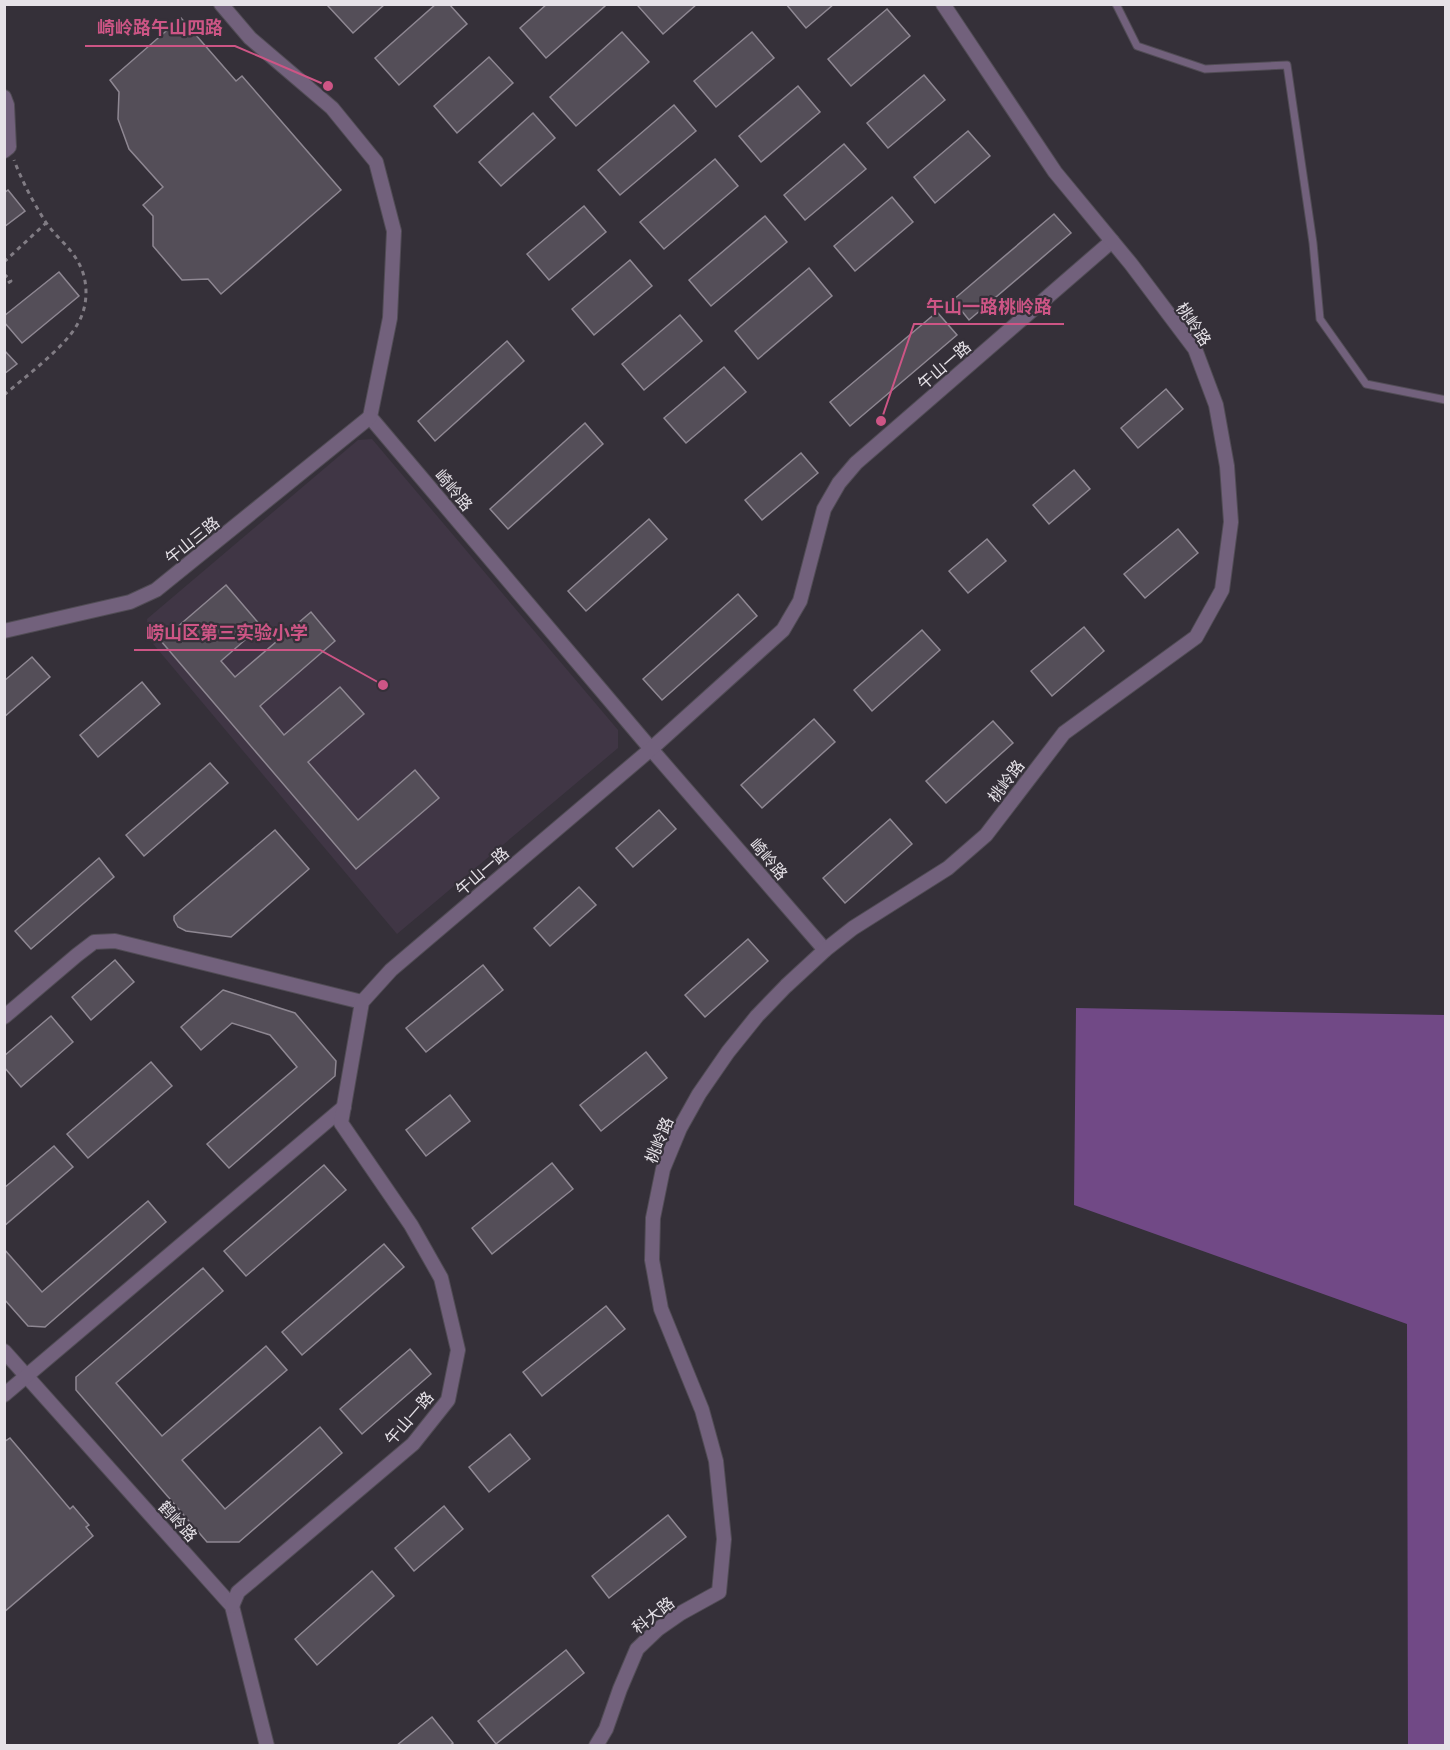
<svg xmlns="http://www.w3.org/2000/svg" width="1450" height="1750" font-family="'Titillium Web','Noto Sans SC',sans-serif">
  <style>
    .built { fill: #403645 }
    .forest { fill: #714986 }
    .building { fill: #544e58; stroke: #8e8792; stroke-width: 1.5 }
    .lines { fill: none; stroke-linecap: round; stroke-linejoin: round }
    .lane-casing { stroke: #514c55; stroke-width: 9 }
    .street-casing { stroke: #514c55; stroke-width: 16 }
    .path { stroke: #817c84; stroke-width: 3; stroke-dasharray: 4.5 4.5; stroke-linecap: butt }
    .lane { stroke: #72617c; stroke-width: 7 }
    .street { stroke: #72617c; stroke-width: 14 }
    .labels { text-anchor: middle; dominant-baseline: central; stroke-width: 4.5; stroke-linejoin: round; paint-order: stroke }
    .street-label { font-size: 16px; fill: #e6e2e8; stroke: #353039 }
    .leader { fill: none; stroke: #cd5585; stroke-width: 2 }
    .callout-dot { fill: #cd5585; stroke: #353039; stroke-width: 2 }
    .callout-label { font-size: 18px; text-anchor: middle; font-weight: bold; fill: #cd5585; stroke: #353039; stroke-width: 4.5; stroke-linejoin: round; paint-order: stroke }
  </style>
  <rect width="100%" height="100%" fill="#353039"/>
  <polygon class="built" points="372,439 618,730 618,748 397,934 149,639 147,619 358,440"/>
  <polygon class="forest" points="1076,1008 1445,1015 1445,1745 1408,1745 1407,1324 1074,1205"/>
  <g class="building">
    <polygon points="330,4 385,4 353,33 328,6"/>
    <polygon points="436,4 449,4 467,24 399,85 375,58"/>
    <polygon points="547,4 604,4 605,6 546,58 520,28"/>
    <polygon points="639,4 697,4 663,34 638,6"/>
    <polygon points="786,4 834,4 806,28"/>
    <polygon points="887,9 910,36 851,86 828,59"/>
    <polygon points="181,18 236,81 242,76 341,190 221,294 208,279 182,280 153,246 153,216 143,205 163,187 129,149 118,119 119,92 110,80"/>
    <polygon points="622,32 649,62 576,126 550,97"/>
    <polygon points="752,32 774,58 716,107 694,81"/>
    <polygon points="489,57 513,83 457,133 434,106"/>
    <polygon points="924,75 945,100 888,148 867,123"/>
    <polygon points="798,86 820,112 761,162 739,136"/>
    <polygon points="674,105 696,131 620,195 598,170"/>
    <polygon points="533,113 555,138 501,186 479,162"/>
    <polygon points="968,131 990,156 935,203 914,177"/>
    <polygon points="844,144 866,169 805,220 784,195"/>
    <polygon points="715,159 738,186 664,249 640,222"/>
    <polygon points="8,190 25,211 4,227 4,193"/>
    <polygon points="892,197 913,222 855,271 834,246"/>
    <polygon points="584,206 606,232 549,280 527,254"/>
    <polygon points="1054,214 1071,233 969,320 953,300"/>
    <polygon points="765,216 787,242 711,306 689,280"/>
    <polygon points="630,260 652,286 594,335 572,309"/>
    <polygon points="809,268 832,296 758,359 735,331"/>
    <polygon points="59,272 79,296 22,343 4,322 4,316"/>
    <polygon points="937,312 957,335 850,426 830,402"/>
    <polygon points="680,315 702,341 644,390 622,364"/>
    <polygon points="507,341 524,361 435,441 418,421"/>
    <polygon points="4,350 17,364 4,374"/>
    <polygon points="724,367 746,392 686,443 664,418"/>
    <polygon points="1166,389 1183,409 1138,448 1121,428"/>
    <polygon points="585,423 603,444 508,529 490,509"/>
    <polygon points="801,453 818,473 762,520 745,500"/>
    <polygon points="1074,470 1090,489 1049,524 1033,505"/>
    <polygon points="649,519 667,539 586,611 568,591"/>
    <polygon points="1178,529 1198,553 1145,598 1124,574"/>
    <polygon points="987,539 1006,561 968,593 949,571"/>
    <polygon points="226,585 261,626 221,661 235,677 311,612 335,641 260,706 284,735 340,687 364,714 308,762 358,820 415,770 439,798 356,869 161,641"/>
    <polygon points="738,594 757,616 662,700 643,679"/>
    <polygon points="1084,627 1104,651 1052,696 1031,671"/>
    <polygon points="922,630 940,650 872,711 854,690"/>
    <polygon points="32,657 50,677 4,717 4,681"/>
    <polygon points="142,682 160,704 98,757 80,735"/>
    <polygon points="814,719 835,742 762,808 741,785"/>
    <polygon points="993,721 1013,743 946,803 926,781"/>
    <polygon points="210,763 228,783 144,856 126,835"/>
    <polygon points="659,810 676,829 633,867 616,848"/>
    <polygon points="890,819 912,844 845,903 823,878"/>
    <polygon points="275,830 309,869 231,937 186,931 178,927 174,920 174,916"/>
    <polygon points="99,858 114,877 31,949 15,931"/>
    <polygon points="579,887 596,905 550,946 534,928"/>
    <polygon points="748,939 768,961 705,1017 685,995"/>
    <polygon points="115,960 134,982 91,1020 72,997"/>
    <polygon points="483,965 503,990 426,1052 406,1028"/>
    <polygon points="223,990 295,1013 336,1061 335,1076 229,1168 207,1144 297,1067 270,1035 232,1023 201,1050 181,1027"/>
    <polygon points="51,1016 73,1042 21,1087 4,1067 4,1056"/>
    <polygon points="646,1052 667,1078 601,1131 580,1105"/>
    <polygon points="151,1062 172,1086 88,1158 67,1134"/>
    <polygon points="450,1095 470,1121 426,1156 406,1130"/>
    <polygon points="54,1146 73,1167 4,1226 4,1188"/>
    <polygon points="552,1163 573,1189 492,1254 472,1228"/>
    <polygon points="324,1165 346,1190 246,1276 224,1251"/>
    <polygon points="148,1201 166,1222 45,1327 28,1326 4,1299 4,1249 42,1292"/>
    <polygon points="384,1244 404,1267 302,1355 282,1332"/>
    <polygon points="203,1268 223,1291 116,1383 162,1436 266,1346 287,1370 182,1460 225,1509 320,1427 342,1453 239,1542 207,1542 76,1390 76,1377"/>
    <polygon points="606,1306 625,1329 542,1396 523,1372"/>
    <polygon points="410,1349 431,1374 362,1434 340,1409"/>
    <polygon points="510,1434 530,1459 489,1492 469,1467"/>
    <polygon points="10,1438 70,1509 73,1506 89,1525 86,1527 93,1536 4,1612 4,1442"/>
    <polygon points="444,1506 463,1529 414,1571 395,1548"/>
    <polygon points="668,1515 686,1537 609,1598 592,1576"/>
    <polygon points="372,1571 394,1596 317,1665 295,1639"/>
    <polygon points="566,1650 584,1673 496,1744 478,1721"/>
    <polygon points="432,1717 453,1743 449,1746 396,1746"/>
  </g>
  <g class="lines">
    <g class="lane-casing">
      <polyline id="lane" points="1116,4 1137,46 1205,69 1287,65 1313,243 1320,319 1366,384 1446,400"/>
    </g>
    <g class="street-casing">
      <g id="street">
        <polyline points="221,4 250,38 332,108 376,162 394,231 390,318 370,417 651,749 825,950"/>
        <polyline points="4,97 7,105 9,147 4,151"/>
        <polyline points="4,631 130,602 156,590 370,417"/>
        <polyline points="4,1017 77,955 94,942 115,941 362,1002"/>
        <polyline points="4,1351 232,1606 267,1746"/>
        <polyline points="4,1395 344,1107"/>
        <polyline points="232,1606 238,1592 413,1444 448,1400 458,1350 441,1278 411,1225 341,1123 362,1002 391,970 651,749 783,630 800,601 824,509 839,483 856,463 1112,241"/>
        <polyline points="596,1746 606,1729 620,1689 637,1649 658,1629 681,1613 719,1592 724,1539 716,1461 702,1410 661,1309 652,1260 653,1218 663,1169 680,1128 699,1094 728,1052 757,1016 786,986 825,950 853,928 948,868 986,835 1064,733 1196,637 1222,590 1231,522 1227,466 1216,405 1195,349 1131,264 1055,172 943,4"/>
      </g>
    </g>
    <g class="path">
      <polyline points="4,262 46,223"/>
      <polyline points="4,274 11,281 4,286"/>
      <path d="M4 395C25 377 64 348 77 325 89 306 89 279 77 260 69 246 54 235 45 221 33 202 22 181 14 160"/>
    </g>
    <use href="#lane" class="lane"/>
    <use href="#street" class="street"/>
  </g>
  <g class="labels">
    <g class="street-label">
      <text transform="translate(1194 324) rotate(56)">桃岭路</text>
      <text transform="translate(944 365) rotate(-41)">午山一路</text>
      <text transform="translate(454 490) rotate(50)">崎岭路</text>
      <text transform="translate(192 540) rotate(-39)">午山三路</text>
      <text transform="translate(1006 781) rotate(-53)">桃岭路</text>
      <text transform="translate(769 859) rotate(50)">崎岭路</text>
      <text transform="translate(482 871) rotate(-41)">午山一路</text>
      <text transform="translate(659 1140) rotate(-68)">桃岭路</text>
      <text transform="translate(409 1418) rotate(-49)">午山一路</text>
      <text transform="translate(178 1521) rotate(48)">鹤岭路</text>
      <text transform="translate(653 1615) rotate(-38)">科大路</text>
    </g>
  </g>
  <path class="leader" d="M328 86L235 46H85M881 421L914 324H1064M383 685L320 650H134"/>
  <g class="callout-dot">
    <circle cx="328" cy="86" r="6"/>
    <circle cx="881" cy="421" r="6"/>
    <circle cx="383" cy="685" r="6"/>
  </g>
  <g class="callout-label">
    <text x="160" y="34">崎岭路午山四路</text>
    <text x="989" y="313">午山一路桃岭路</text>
    <text x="227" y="639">崂山区第三实验小学</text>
  </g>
  <rect width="1450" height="1750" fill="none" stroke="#e6e2e8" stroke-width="12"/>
</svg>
